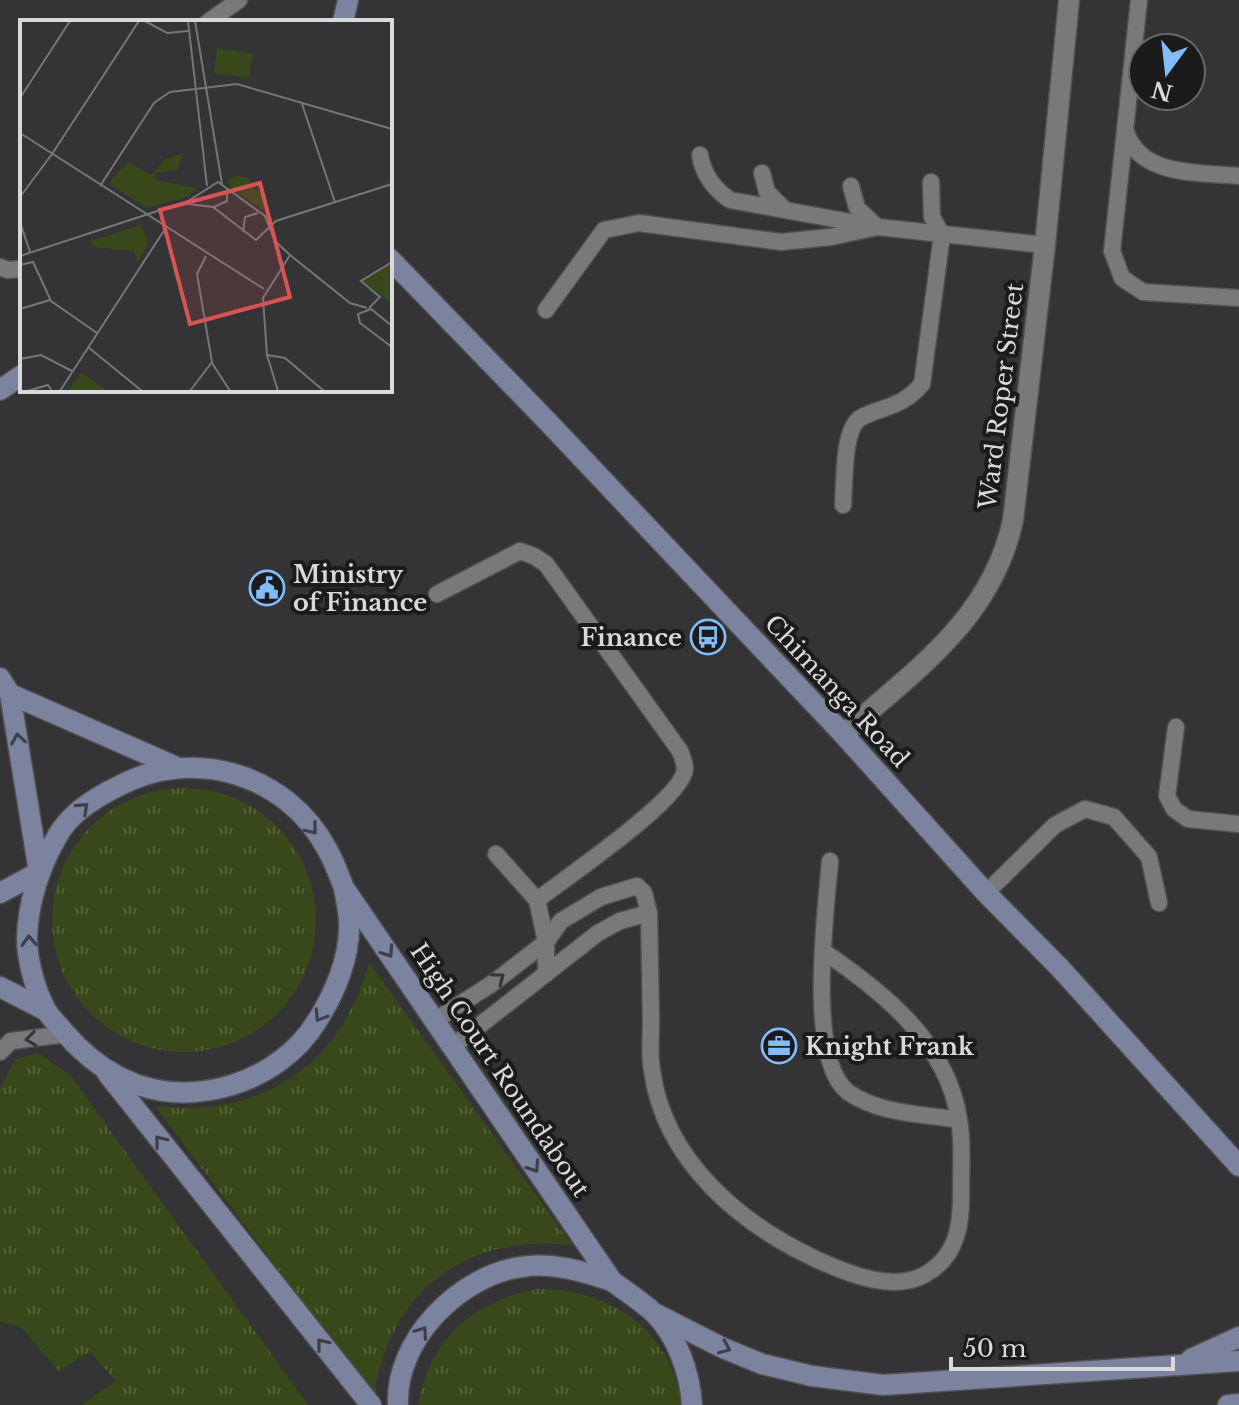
<svg xmlns="http://www.w3.org/2000/svg" width="1239" height="1405" font-family="'Libre Baskerville',serif">
  <style>
    .grass { fill: url(#grass-tufts) }
    .lines { fill: none; stroke-linecap: round; stroke-linejoin: round }
    .lane-casing { stroke: #514f52; stroke-width: 19 }
    .street-casing { stroke: #514f52; stroke-width: 23 }
    .secondary-casing { stroke: #514f52; stroke-width: 23 }
    .lane { stroke: #7a787b; stroke-width: 16 }
    .street { stroke: #7a787b; stroke-width: 20 }
    .secondary { stroke: #7c839f; stroke-width: 20 }
    .oneway { stroke: #3d3f4a }
    .oneway2 { stroke: #383738 }
    .labels { text-anchor: middle; dominant-baseline: central; stroke-width: 8; stroke-linejoin: round; paint-order: stroke }
    .street-label { font-size: 24px; fill: #d9d8da; stroke: #1b1b1c }
    .poi-label { font-size: 24px; font-weight: bold; fill: #d9d8da; stroke: #1b1b1c; text-anchor: start }
    .inset-road { fill: none; stroke: #767577; stroke-width: 2 }
    .view { fill: #d75454; fill-opacity: 0.15; stroke: #d75454; stroke-width: 4 }
    .inset-edge { fill: none; stroke: #d9d8da; stroke-width: 4 }
  </style>
  <defs>
    <pattern id="grass-tufts" width="24" height="20" patternUnits="userSpaceOnUse" patternTransform="scale(2)"><rect width="24" height="20" fill="#38481a"/><path d="M3 7l-1-3M5 7V3M7 7l1-3M15 17l-1-3M17 17v-4M19 17l1-3" fill="none" stroke="#54623b"/></pattern>
  </defs>
  <rect width="100%" height="100%" fill="#343335"/>
  <g class="grass">
    <circle cx="184" cy="920" r="132"/>
    <path d="M369 962 572 1245C466 1233 389 1291 374 1397L155 1106C261 1119 342 1065 369 962Z"/>
    <polygon points="38,1053 71,1076 308,1405 81,1405 116,1381 90,1352 59,1371 21,1327 0,1322 0,1089 16,1059"/>
    <path d="M537 1289C611 1289 670 1329 682 1405H418C430 1338 472 1302 537 1289Z"/>
  </g>
  <g class="lines">
    <g class="lane-casing">
      <g id="lane">
        <polyline points="1139,0 1112,251 1122,278 1143,292 1239,298"/>
        <polyline points="208,22 239,0"/>
        <path d="M1126 132C1140 177 1200 172 1239 176"/>
        <path d="M700 155C703 174 714 189 730 200L878 227 1045 245"/>
        <polyline points="762,173 767,192 784,209"/>
        <polyline points="851,186 857,208 876,226"/>
        <polyline points="0,267 8,270 22,269"/>
        <polyline points="546,310 604,230 639,223 781,242 831,237 878,227"/>
        <path d="M843 505C845 483 842 427 862 417 887 405 901 408 922 384L942 235 932 217 931 182"/>
        <path d="M437 594 520 551 534 556 546 564 680 751C682 756 685 764 685 769 683 799 564 879 537 900"/>
        <polyline points="1176,727 1167,796 1174,809 1188,819 1239,824"/>
        <polyline points="496,854 537,900 546,942 546,974"/>
        <path d="M830 861C826 910 806 1060 848 1092 878 1114 924 1114 959 1120"/>
        <polyline points="986,893 1055,825 1085,809 1114,817 1149,857 1159,903"/>
        <path d="M434 1021 493 983 546 942 561 921 601 897 637 886 644 893 649 913C650 949 650 986 651 1022 651 1037 649 1055 652 1070 664 1161 741 1225 820 1261 849 1274 893 1292 924 1275 959 1256 962 1222 961 1186 961 1165 963 1141 959 1120 948 1043 883 992 823 951"/>
        <polyline points="452,1047 598,933 620,921 649,913"/>
        <polyline points="0,1052 11,1041 67,1034"/>
      </g>
    </g>
    <g class="street-casing">
      <path id="street" d="M843 734C914 671 992 619 1013 520L1045 245 1069 0"/>
    </g>
    <g class="secondary-casing">
      <g id="secondary">
        <polyline points="343,22 348,0"/>
        <polyline points="390,259 548,422 843,734 986,893 1060,968 1239,1166"/>
        <polyline points="0,390 22,375"/>
        <polyline points="0,678 10,694 39,872"/>
        <polyline points="10,694 174,766"/>
        <path d="M344 888C346 900 349 912 349 924 350 957 335 993 317 1021 298 1052 267 1074 232 1085 165 1105 109 1084 64 1032 58 1024 49 1017 45 1008 35 989 27 960 27 938 28 902 40 865 58 835 71 812 96 797 119 786 193 746 287 774 327 849 334 861 339 875 344 888L612 1281C625 1291 641 1301 653 1312 677 1335 690 1373 692 1405"/>
        <polyline points="0,893 39,872"/>
        <polyline points="0,987 45,1010"/>
        <polyline points="107,1073 371,1405"/>
        <polyline points="658,1315 723,1348 762,1364 812,1376 883,1385 1239,1361"/>
        <polyline points="1191,1359 1239,1337"/>
        <path d="M398 1405C395 1340 459 1276 521 1267 553 1262 582 1271 612 1281"/>
        <polyline points="1228,1405 1239,1404"/>
      </g>
    </g>
    <use href="#lane" class="lane"/>
    <use href="#street" class="street"/>
    <use href="#secondary" class="secondary"/>
  </g>
  <defs><path id="oneway-chevron" d="M-2-3.5L2.5 0L-2 3.5" fill="none" stroke-width="1.6" stroke-linecap="round" stroke-linejoin="round" transform="scale(2)"/></defs>
  <g class="oneway">
    <use href="#oneway-chevron" transform="translate(18 739) rotate(-99)"/>
    <use href="#oneway-chevron" transform="translate(83 808) rotate(-43)"/>
    <use href="#oneway-chevron" transform="translate(312 829) rotate(51)"/>
    <use href="#oneway-chevron" transform="translate(29 941) rotate(-93)"/>
    <use href="#oneway-chevron" transform="translate(388 952) rotate(56)"/>
    <use href="#oneway-chevron" transform="translate(320 1016) rotate(122)"/>
    <use href="#oneway-chevron" transform="translate(160 1141) rotate(-129)"/>
    <use href="#oneway-chevron" transform="translate(534 1167) rotate(56)"/>
    <use href="#oneway-chevron" transform="translate(422 1332) rotate(-55)"/>
    <use href="#oneway-chevron" transform="translate(322 1344) rotate(-129)"/>
    <use href="#oneway-chevron" transform="translate(725 1348) rotate(24)"/>
  </g>
  <g class="oneway2">
    <use href="#oneway-chevron" transform="translate(499 978) rotate(-37)"/>
    <use href="#oneway-chevron" transform="translate(31 1039) rotate(173)"/>
  </g>
  <defs>
    <g id="civic-ring" transform="scale(1.8)"><circle r="9.5" fill="#1b1b1c" stroke="#82bcfa" stroke-width="1.5"/><path d="M-.6-6.5H3V-4.5H.6V-3L4-1V1h2V6H-6V1h2V-1L-.6-3ZM-1.2 2.5V6h2.4V2.5Z" fill="#82bcfa"/></g>
    <g id="bus-ring" transform="scale(1.8)"><circle r="9.5" fill="#1b1b1c" stroke="#82bcfa" stroke-width="1.5"/><path d="M-5-6H5V4H4V6H2V4H-2V6H-4V4H-5ZM-3.5-4V0h7V-4ZM-3.5 1.2v1.5H-2V1.2ZM2 1.2v1.5H3.5V1.2Z" fill="#82bcfa"/></g>
    <g id="office-ring" transform="scale(1.8)"><circle r="9.5" fill="#1b1b1c" stroke="#82bcfa" stroke-width="1.5"/><path d="M-6-3h4V-5.5h4V-3h4V5H-6ZM-1-4.5V-3h2v-1.5ZM-6 0V1H6V0Z" fill="#82bcfa"/></g>
  </defs>
  <g fill-rule="evenodd">
    <use href="#civic-ring" x="267" y="588"/>
    <use href="#bus-ring" x="708" y="637"/>
    <use href="#office-ring" x="779" y="1046"/>
  </g>
  <g class="labels">
    <g class="street-label">
      <text transform="translate(1001 396) rotate(-83)">Ward Roper Street</text>
      <text transform="translate(837 691) rotate(47)">Chimanga Road</text>
      <text transform="translate(500 1070) rotate(56)">High Court Roundabout</text>
    </g>
    <g class="poi-label">
      <text x="293" y="574">Ministry<tspan x="293" dy="28">of Finance</tspan></text>
      <text x="682" y="637" text-anchor="end">Finance</text>
      <text x="805" y="1046">Knight Frank</text>
    </g>
  </g>
  <g transform="translate(20 20)">
    <rect width="372" height="372" fill="#343335"/>
    <path d="M164 133 157 150 136 153 135 160 177 168 170 176 126 188 88 163 108 142 131 155 146 139ZM217 156 229 158 232 168 246 174V192L208 165V159ZM121 205 129 223 118 242 114 231 73 227 71 221ZM372 243V284L343 261Z" fill="#38481a"/>
    <path d="M197 28 233 34 229 58 194 53ZM61 352 87 371H48Z" fill="#38481a"/>
    <path class="inset-road" d="M125 1 147 13 168 11M168 1 187 166M175 1 202 164M0 78 50 1M282 84 315 182M0 113 244 269M32 134 119 1M80 166 134 83 150 72 217 64 372 109M0 177 32 134M168 184 193 187 236 220 256 201 372 164M194 187 207 181V169M0 202 10 232M223 212 225 197 238 193M0 236 168 181 198 162 245 196 255 221 270 235 330 283 347 288M0 245 13 242 31 281 77 313M349 288 360 277 341 261 372 242M0 289 30 280M372 306 351 289 338 294 340 303 372 327M68 327 122 371M247 335 265 338 304 371M0 339 21 335 52 351M192 343 210 371M7 371 28 365 32 371M40 371 145 209M170 371 192 342 177 254 186 236M258 371 247 335 243 278 270 235"/>
    <path class="view" d="M240 163 270 277 170 304 140 190Z"/>
    <rect width="372" height="372" class="inset-edge"/>
  </g>
  <g transform="translate(1167 72) rotate(195)"><circle r="38" fill="#1b1b1c" stroke="#676768" stroke-width="2"/>
  <path d="M0-6L14 30L0 20L-14 30Z" fill="#82bcfa"/>
  <text y="-12" font-size="22" font-weight="bold" text-anchor="middle" fill="#d9d8da">N</text>
  </g>
  <path d="M951 1357v12h222v-12" fill="none" stroke="#d9d8da" stroke-width="4"/>
  <text x="963" y="1357" font-size="24" fill="#d9d8da" stroke="#1b1b1c" stroke-width="6" paint-order="stroke">50 m</text>
</svg>
